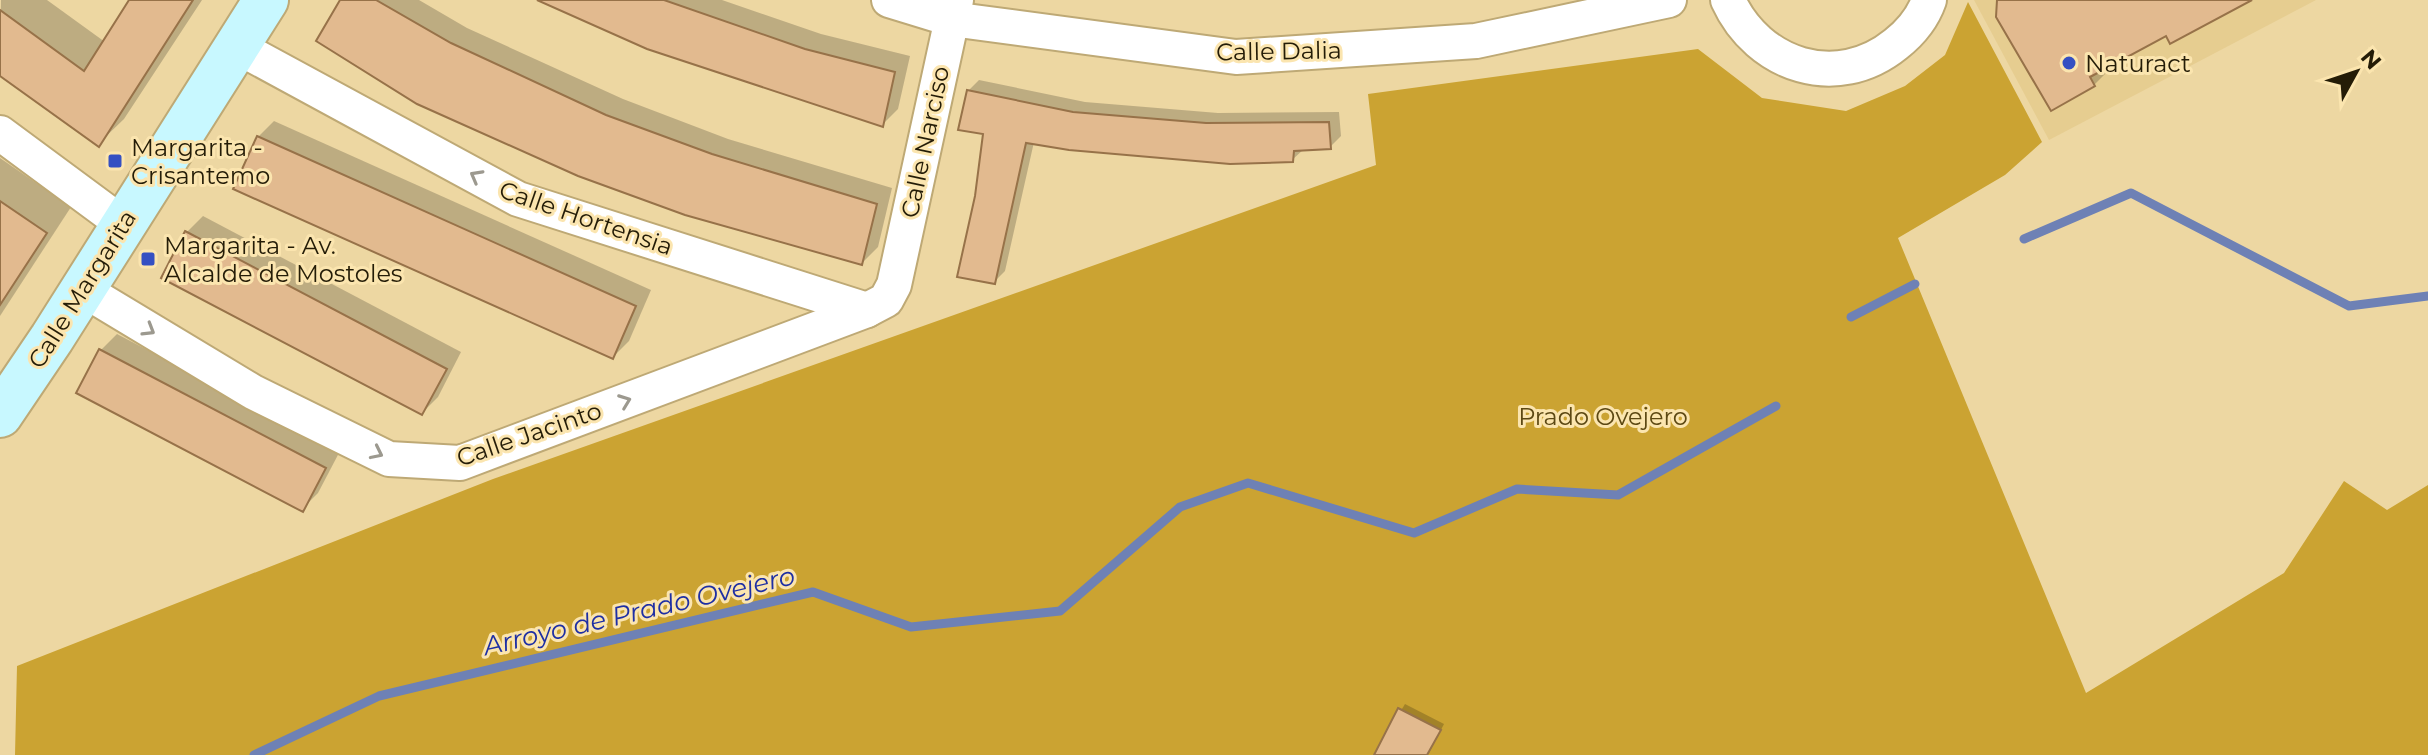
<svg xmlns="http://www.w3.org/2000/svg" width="2428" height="755" font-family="Montserrat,sans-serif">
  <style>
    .built { fill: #e6cd90 }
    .green { fill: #cba332 }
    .shadow { fill: #0003 }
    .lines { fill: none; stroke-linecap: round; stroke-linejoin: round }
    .stream { stroke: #6e81b5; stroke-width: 9 }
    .building { fill: #e2ba8f; stroke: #977249; stroke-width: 2 }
    .street-casing { stroke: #bea975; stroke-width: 38 }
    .secondary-casing { stroke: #bea975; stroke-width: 48 }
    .street { stroke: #fff; stroke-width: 34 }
    .secondary { stroke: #c8f8ff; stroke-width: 44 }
    .oneway { stroke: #9c998f }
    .poi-dot { fill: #3550c2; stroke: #fbe5af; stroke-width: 3 }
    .labels { text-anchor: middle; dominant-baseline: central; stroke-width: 6; stroke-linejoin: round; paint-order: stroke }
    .street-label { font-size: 24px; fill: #241c07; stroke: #fbe5af }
    .poi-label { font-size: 24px; fill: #241c07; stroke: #fbe5af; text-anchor: start }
    .park-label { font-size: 24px; fill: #5c4813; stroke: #fbe5af }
    .water-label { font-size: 26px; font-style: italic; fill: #1e2fa4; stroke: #fbe5af }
  </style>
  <rect width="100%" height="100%" fill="#edd7a2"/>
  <polygon class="built" points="1974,0 2316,0 2049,140"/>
  <polygon class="green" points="1968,2 2042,142 2005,175 1898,238 2086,693 2284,573 2344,481 2387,510 2428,485 2428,755 15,755 17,666 493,479 1376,165 1368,94 1698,49 1762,98 1846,111 1905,86 1945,55"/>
  <g class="shadow">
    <polygon points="1,0 47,0 105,42 132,0 202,0 124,119 98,144 0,74"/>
    <polygon points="342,0 419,0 467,28 623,99 728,139 892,188 878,247 862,263"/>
    <polygon points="542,0 722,0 821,34 910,56 898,109 882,125"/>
    <polygon points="1999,0 2247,0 2166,33 2108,65 2110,69 2094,85"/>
    <polygon points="979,80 1085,102 1218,113 1339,112 1341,136 1330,147 1304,149 1292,160 1034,142 1005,271 994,282 977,197 985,132 968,91"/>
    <polygon points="274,121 651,290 629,341 613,357 258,137"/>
    <polygon points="0,158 71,207 0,316"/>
    <polygon points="203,216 461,352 438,397 422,413 187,232"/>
    <polygon points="117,334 340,451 318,493 302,509 79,392 101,350"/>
    <polygon points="1405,704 1444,724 1428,755 1374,755"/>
  </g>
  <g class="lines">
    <g class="stream">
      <polyline points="2024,239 2131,193 2349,306 2428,296"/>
      <polyline points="1851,317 1915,284"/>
      <polyline points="254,755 379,696 813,592 911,627 1060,611 1180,507 1248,483 1414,533 1517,489 1618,495 1776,406"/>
    </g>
  </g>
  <g class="building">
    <polygon points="129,0 193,0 99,147 0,76 0,10 84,71"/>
    <polygon points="340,0 376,0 451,43 606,115 712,154 877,204 862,265 685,215 578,176 417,104 316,41"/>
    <polygon points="537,0 664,0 805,49 895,72 883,127 647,49"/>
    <polygon points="1997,0 2252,0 2170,44 2166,36 2090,77 2095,86 2051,111 1996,17"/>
    <polygon points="967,90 1073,112 1206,123 1329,122 1331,149 1294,151 1293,162 1230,164 1069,150 1026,143 995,284 957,277 975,196 983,134 958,130"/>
    <polygon points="257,136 636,306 613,359 233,189"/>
    <polygon points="0,201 47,233 0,305"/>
    <polygon points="185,231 447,369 422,415 161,278"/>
    <polygon points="99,349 326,468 303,512 76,393"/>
    <polygon points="1398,708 1441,730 1427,755 1374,755"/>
  </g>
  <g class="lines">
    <g class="street-casing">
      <g id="street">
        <polyline points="889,0 951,19 1236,57 1476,41 1669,0"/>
        <path d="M1728 0C1758 66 1837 92 1896 44 1910 33 1923 17 1929 0"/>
        <polyline points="236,46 518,199 867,310"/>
        <polyline points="0,133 123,224"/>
        <polyline points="82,289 253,392 389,459 460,463 867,310 886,300 894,285 956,0"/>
      </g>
    </g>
    <g class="secondary-casing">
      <polyline id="secondary" points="0,415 52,338 266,0"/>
    </g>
    <use href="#street" class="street"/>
    <use href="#secondary" class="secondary"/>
  </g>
  <defs><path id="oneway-chevron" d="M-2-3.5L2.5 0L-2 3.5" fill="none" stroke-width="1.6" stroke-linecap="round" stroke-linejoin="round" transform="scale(2)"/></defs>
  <g class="oneway">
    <use href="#oneway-chevron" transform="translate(476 176) rotate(-151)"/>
    <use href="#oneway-chevron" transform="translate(149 330) rotate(31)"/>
    <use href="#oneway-chevron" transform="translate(625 401) rotate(-21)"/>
    <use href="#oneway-chevron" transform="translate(377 453) rotate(26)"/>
  </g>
  <g class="poi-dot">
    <circle cx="2069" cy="63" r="8"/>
    <rect x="107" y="153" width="16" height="16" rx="4"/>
    <rect x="140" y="251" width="16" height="16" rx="4"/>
  </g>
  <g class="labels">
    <g class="street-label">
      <text transform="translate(1279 51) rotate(-1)">Calle Dalia</text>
      <text transform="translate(925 142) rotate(-78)">Calle Narciso</text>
      <text transform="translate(586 218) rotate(19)">Calle Hortensia</text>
      <text transform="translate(82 289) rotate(-58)">Calle Margarita</text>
      <text transform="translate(529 434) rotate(-19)">Calle Jacinto</text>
    </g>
    <g class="poi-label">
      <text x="2085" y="63">Naturact</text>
      <text x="131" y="147">Margarita -<tspan x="131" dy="28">Crisantemo</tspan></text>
      <text x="164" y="245">Margarita - Av.<tspan x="164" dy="28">Alcalde de Mostoles</tspan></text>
    </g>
    <g class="park-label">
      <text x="1603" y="416">Prado Ovejero</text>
    </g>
    <g class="water-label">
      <text transform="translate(639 611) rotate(-13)">Arroyo de Prado Ovejero</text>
    </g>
  </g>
  <g transform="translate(2356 72) rotate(50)" stroke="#fbe5af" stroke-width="6" paint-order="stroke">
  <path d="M0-6L14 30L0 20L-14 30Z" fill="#241c07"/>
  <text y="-12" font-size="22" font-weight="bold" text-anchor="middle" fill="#241c07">N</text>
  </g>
</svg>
